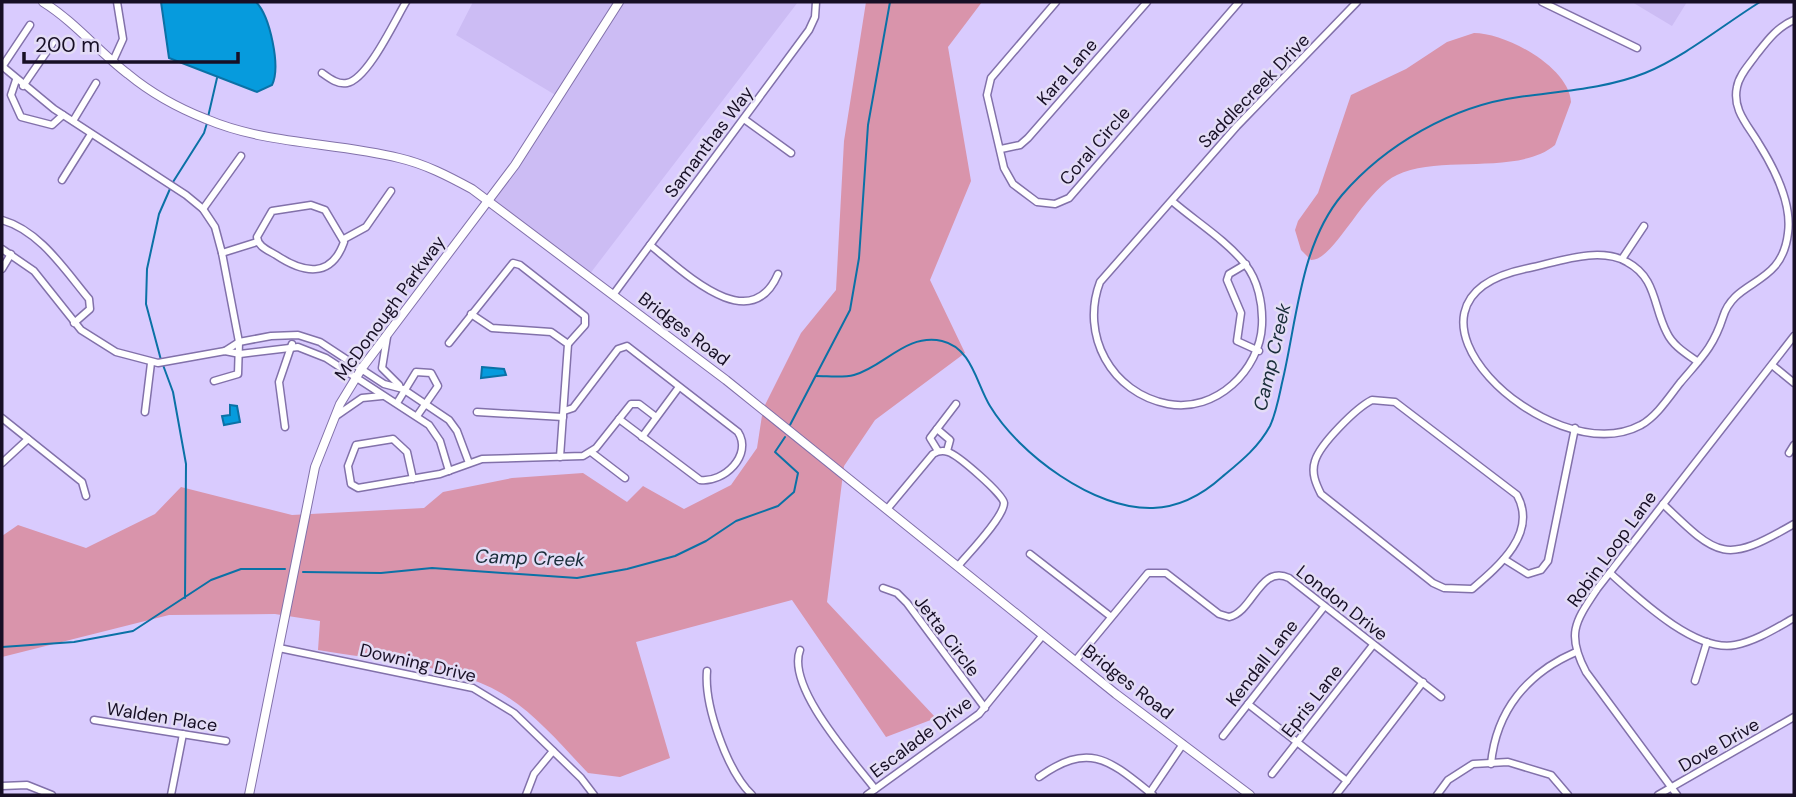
<svg xmlns="http://www.w3.org/2000/svg" width="1796" height="797" font-family="'DM Sans',sans-serif">
  <style>
    .built { fill: #ccbcf4 }
    .green { fill: #d994ab }
    .water { fill: #069bdd; stroke: #0b71a6; stroke-width: 2 }
    .lines { fill: none; stroke-linecap: round; stroke-linejoin: round }
    .stream { stroke: #0b71a6; stroke-width: 2 }
    .minor-casing { stroke: #8271aa; stroke-width: 9 }
    .tertiary-casing { stroke: #8271aa; stroke-width: 10 }
    .minor { stroke: #fff; stroke-width: 6 }
    .tertiary { stroke: #fff; stroke-width: 8 }
    .labels { text-anchor: middle; dominant-baseline: central; stroke-width: 5; stroke-linejoin: round; paint-order: stroke }
    .street-label { font-size: 18px; fill: #170f25; stroke: #e3dcf6 }
    .water-label { font-size: 19px; font-style: italic; fill: #182c38; stroke: #e3dcf6 }
  </style>
  <rect width="100%" height="100%" fill="#d9cbfe"/>
  <g class="built">
    <polygon points="473,2 798,2 589,275 491,201 557,96 456,35"/>
    <polygon points="1632,2 1687,2 1672,26"/>
  </g>
  <g class="green">
    <path d="M866 2H982L948 47 971 181 930 280 965 353 875 420 844 466 827 602 936 718 886 737 792 600 636 642 670 758 620 777 588 773C561 745 535 713 501 693 452 664 374 660 318 650L320 621 275 614 169 615 2 657V536L18 525 86 548 155 514 181 487 292 515 424 508 443 492 512 478 583 473 627 502 643 486 684 509 731 485 757 448 763 409 801 333 836 290 844 141Z"/>
    <path d="M1474 33C1506 33 1569 67 1571 102L1555 145C1518 176 1440 154 1397 175 1364 190 1334 261 1311 260L1301 250 1295 230 1298 221 1318 193 1351 95 1406 69 1447 42Z"/>
  </g>
  <g class="water">
    <path d="M161 2H256C270 16 281 67 272 85L257 92 169 58Z"/>
    <polygon points="482,367 504,369 506,375 481,378"/>
    <polygon points="230,405 237,406 240,422 224,425 222,416 230,415"/>
  </g>
  <g class="lines">
    <g class="stream">
      <polyline points="208,117 217,78"/>
      <polyline points="161,360 146,304 147,269 159,214 173,182 204,133 207,123"/>
      <polyline points="163,365 173,392 186,464 185,598"/>
      <path d="M816 376C828 376 843 378 854 375 884 367 906 333 942 341 972 348 976 383 990 406 1019 454 1094 510 1153 508 1180 507 1202 495 1222 477 1240 462 1258 448 1270 426 1276 413 1279 397 1282 383 1297 321 1300 245 1342 195 1385 145 1452 106 1519 97 1560 91 1605 89 1645 73 1686 56 1723 25 1760 2"/>
      <polyline points="790,425 850,310 859,258 868,125 890,2"/>
      <polyline points="303,572 381,573 432,568 577,578 627,569 675,556 706,541 736,521 778,506 794,492 798,473 775,452 785,437"/>
      <polyline points="2,647 74,642 133,631 211,580 241,569 285,569"/>
    </g>
    <g class="minor-casing">
      <g id="minor">
        <polyline points="1056,2 991,78 987,95 1004,168 1013,184 1037,202 1055,204 1069,198 1239,2"/>
        <polyline points="1542,2 1637,48"/>
        <polyline points="113,61 123,39 117,2"/>
        <polyline points="2,66 54,109 186,195 203,209 215,227 222,253 239,342 238,374 214,381"/>
        <polyline points="2,67 30,25"/>
        <path d="M322 73C329 78 338 85 347 83 368 79 395 20 406 2"/>
        <polyline points="16,80 11,95 21,117 52,125 63,115"/>
        <polyline points="23,86 54,41"/>
        <polyline points="744,119 791,153"/>
        <polyline points="73,121 96,83"/>
        <polyline points="1001,149 1020,145 1028,138 1147,2"/>
        <polyline points="62,180 91,134"/>
        <path d="M1172 201C1195 221 1226 240 1245 264 1258 280 1263 304 1262 325 1260 370 1216 413 1168 404 1111 393 1080 335 1100 282L1237 126 1357 2"/>
        <path d="M311 205 325 210 344 242C331 279 303 273 276 255 268 250 258 247 257 237L272 211Z"/>
        <polyline points="203,209 241,156"/>
        <path d="M2 220C40 231 64 269 89 299L90 309 74 323"/>
        <polyline points="344,239 366,227 391,191"/>
        <path d="M650 245C682 270 750 339 778 274"/>
        <polyline points="2,249 34,271 81,330 116,352 158,363 225,351 240,354 298,347 326,358 429,425 440,441 449,471"/>
        <polyline points="222,253 257,242"/>
        <polyline points="1622,259 1644,226"/>
        <polyline points="1246,264 1229,274 1227,280 1241,313 1237,341 1259,351"/>
        <polyline points="2,269 11,254"/>
        <polyline points="613,295 809,30 815,17 816,2"/>
        <polyline points="471,314 492,328 551,332 568,344 560,457"/>
        <polyline points="387,337 382,368 399,385"/>
        <polyline points="449,343 513,263 520,265 585,316 585,325 568,344"/>
        <polyline points="225,351 239,342 271,336 298,335 320,342 384,384 403,389 449,420 457,431 469,463"/>
        <path d="M1698 362C1687 354 1673 346 1667 333 1653 307 1657 278 1627 262 1599 246 1558 262 1529 268 1365 300 1549 474 1641 425 1657 416 1669 397 1680 383 1701 358 1713 348 1723 317 1735 278 1782 287 1788 233 1792 204 1774 168 1759 144 1748 125 1732 110 1737 87 1739 75 1749 65 1756 55 1767 41 1777 27 1794 20"/>
        <polyline points="1772,365 1794,383"/>
        <path d="M1372 400 1395 402 1517 495C1538 533 1499 566 1472 589L1444 588 1433 583 1321 494C1316 484 1311 473 1315 461 1320 444 1356 408 1372 400Z"/>
        <polyline points="397,403 416,372 431,373 438,386 417,416"/>
        <path d="M564 411 573 408 618 349 627 346 738 432C753 455 724 483 700 480L619 419"/>
        <polyline points="145,412 151,363"/>
        <polyline points="477,412 563,417"/>
        <polyline points="336,416 362,398 382,396"/>
        <polyline points="2,418 82,482 86,496"/>
        <polyline points="285,427 279,382 292,344"/>
        <polyline points="937,429 950,440 947,451"/>
        <polyline points="642,437 679,387"/>
        <polyline points="938,451 930,438 956,404"/>
        <polyline points="591,452 625,478"/>
        <polyline points="1789,453 1794,445"/>
        <polyline points="2,463 28,439"/>
        <polyline points="413,479 407,452 393,439 356,445 348,466 351,484 358,488 440,474 482,459 583,456 596,448 631,404 639,404 656,417"/>
        <path d="M1663 504C1719 558 1725 564 1794 524"/>
        <path d="M888 508 933 454C938 451 942 450 948 452 958 455 1003 494 1004 503 1004 517 969 553 959 565"/>
        <polyline points="1030,554 1110,616"/>
        <polyline points="1504,559 1528,574 1541,570 1548,561 1575,428"/>
        <path d="M1610 573C1637 597 1695 653 1735 645 1756 641 1776 628 1794 618"/>
        <polyline points="883,588 897,593 907,603 985,708"/>
        <polyline points="279,648 473,688 514,713 581,778 594,795"/>
        <path d="M800 650C786 687 852 759 875 789"/>
        <path d="M1076 660 1148 573H1166L1219 614 1229 617C1253 612 1260 564 1289 578L1441 697"/>
        <path d="M707 671C704 705 727 771 752 795"/>
        <polyline points="1695,681 1707,642"/>
        <polyline points="1248,704 1347,781"/>
        <polyline points="94,720 226,741"/>
        <polyline points="1223,736 1324,607"/>
        <path d="M1491 764C1496 711 1527 673 1576 652"/>
        <polyline points="1272,774 1373,645"/>
        <path d="M1039 777C1090 741 1109 760 1153 795"/>
        <polyline points="2,786 27,785 52,795"/>
        <polyline points="1149,794 1183,744"/>
        <polyline points="171,795 183,734"/>
        <polyline points="526,795 534,774 553,751"/>
        <polyline points="867,795 979,714 1043,635"/>
        <polyline points="1336,795 1423,682"/>
        <polyline points="1437,795 1448,780 1473,764 1508,762 1551,775 1568,795"/>
        <polyline points="1658,795 1794,717"/>
        <path d="M1677 795 1586 672C1566 634 1575 622 1597 589L1794 336"/>
      </g>
    </g>
    <g class="tertiary-casing">
      <g id="tertiary">
        <path d="M43 2C75 22 98 51 128 74 151 93 178 108 206 119 267 145 335 142 399 158 425 164 448 176 472 189L726 380 1116 694 1250 795"/>
        <polyline points="249,795 315,467 340,404 362,368 515,165 619,2"/>
      </g>
    </g>
    <use href="#minor" class="minor"/>
    <use href="#tertiary" class="tertiary"/>
  </g>
  <g class="labels">
    <g class="street-label">
      <text transform="translate(1067 72) rotate(-49)">Kara Lane</text>
      <text transform="translate(1254 91) rotate(-46)">Saddlecreek Drive</text>
      <text transform="translate(709 142) rotate(-53)">Samanthas Way</text>
      <text transform="translate(1095 146) rotate(-49)">Coral Circle</text>
      <text transform="translate(390 308) rotate(-54)">McDonough Parkway</text>
      <text transform="translate(684 329) rotate(37)">Bridges Road</text>
      <text transform="translate(1612 549) rotate(-54)">Robin Loop Lane</text>
      <text transform="translate(1342 603) rotate(38)">London Drive</text>
      <text transform="translate(947 636) rotate(53)">Jetta Circle</text>
      <text transform="translate(418 663) rotate(13)">Downing Drive</text>
      <text transform="translate(1262 663) rotate(-52)">Kendall Lane</text>
      <text transform="translate(1128 682) rotate(38)">Bridges Road</text>
      <text transform="translate(1312 701) rotate(-52)">Epris Lane</text>
      <text transform="translate(162 717) rotate(9)">Walden Place</text>
      <text transform="translate(921 737) rotate(-37)">Escalade Drive</text>
      <text transform="translate(1719 745) rotate(-30)">Dove Drive</text>
    </g>
    <g class="water-label">
      <text transform="translate(1272 357) rotate(-77)">Camp Creek</text>
      <text transform="translate(530 558) rotate(2)">Camp Creek</text>
    </g>
  </g>
  <rect width="1796" height="797" fill="none" stroke="#170f25" stroke-width="7"/>
  <path d="M24 52v10h214v-10" fill="none" stroke="#170f25" stroke-width="3.5"/>
  <text x="35" y="52" font-size="21" fill="#170f25" stroke="#e3dcf6" stroke-width="5" paint-order="stroke">200 m</text>
</svg>
